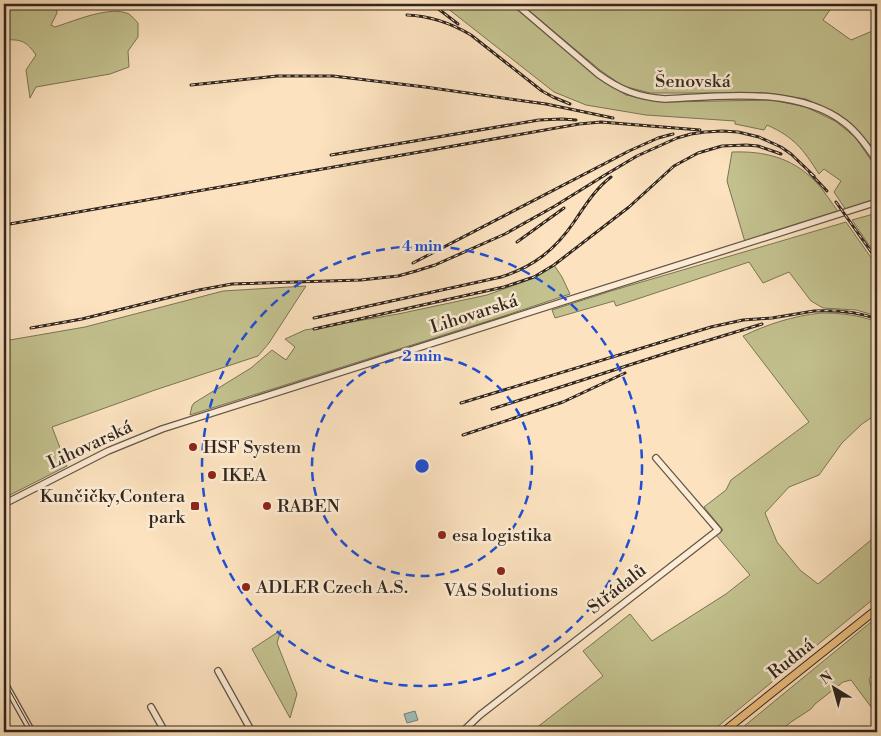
<svg xmlns="http://www.w3.org/2000/svg" width="881" height="736" font-family="'Libre Bodoni',serif">
  <style>
    .green { fill: #c3c28f; stroke: #7a7456 }
    .water { fill: #9fbdb5; stroke: #738179 }
    .lines { fill: none; stroke-linecap: round; stroke-linejoin: round }
    .minor-casing { stroke: #645546; stroke-width: 8 }
    .major-casing { stroke: #31261e; stroke-width: 9 }
    .minor { stroke: #fdecd5; stroke-width: 5.5 }
    .major { stroke: #eec180; stroke-width: 7 }
    .tram { stroke: #31261e; stroke-width: 1 }
    .rail-casing { stroke: #31261e; stroke-width: 3 }
    .rail { stroke: #fdecd5; stroke-width: 1; stroke-dasharray: 4; stroke-linecap: butt }
    .ring { fill: none; stroke: #1d4ed8; stroke-width: 2.5; stroke-dasharray: 9 6 }
    .poi-dot { fill: #8f2418; stroke: #fdecd5; stroke-width: 2 }
    .labels { text-anchor: middle; dominant-baseline: central; stroke-width: 5; stroke-linejoin: round; paint-order: stroke }
    .street-label { font-size: 18px; fill: #31261e; stroke: #fdecd5 }
    .poi-label { font-size: 18px; fill: #31261e; stroke: #fdecd5; text-anchor: start }
    .centre { fill: #1d4ed8; stroke: #fdecd5; stroke-width: 2.5 }
    .ring-label { font-size: 15px; text-anchor: middle; font-weight: bold; fill: #1d4ed8; stroke: #fdecd5; stroke-width: 5; stroke-linejoin: round; paint-order: stroke }
  </style>
  <rect width="100%" height="100%" fill="#fce2bf"/>
  <filter id="stains"><feTurbulence type="fractalNoise" baseFrequency=".004" numOctaves="4"/><feColorMatrix values="0 0 0 0 .2 0 0 0 0 .09 0 0 0 0 .02 0 0 0 .5 -.17"/></filter>
  <radialGradient id="worn" r=".72"><stop offset=".6" stop-color="#630" stop-opacity="0"/><stop offset="1" stop-color="#630" stop-opacity=".3"/></radialGradient>
  <g class="green">
    <path d="M4 4H56L57 13 51 25 55 27C74 21 111 5 129 14 132 16 135 20 138 23V37L128 51 129 67 110 74 36 87 30 98 26 70 36 55C27 42 22 39 6 40L4 38Z"/>
    <path d="M442 4H511L590 71 626 95 665 102 772 100 806 107 835 121 855 137 877 169V198L846 210 834 192 841 181 824 169 819 174C803 149 794 137 767 125L764 130 735 124V121L646 115 586 105 554 92Z"/>
    <polygon points="521,4 834,4 823,20 851,40 877,29 877,152 854,127 840,115 806,99 766,93 650,93 623,86 600,70"/>
    <polygon points="4,105 7,106 4,186"/>
    <path d="M732 152C764 151 791 157 815 181 824 190 831 202 839 213L745 242 727 181Z"/>
    <polygon points="877,213 877,257 852,220"/>
    <polygon points="846,222 877,266 877,316 856,310 823,308 811,301 789,272 763,283 749,262 616,306 614,301 555,318 552,310 611,291"/>
    <polygon points="554,265 562,277 570,294 504,316 190,415 192,406 194,403 251,368 272,350 286,360 295,347 285,339 305,330 398,314 487,295 526,281"/>
    <polygon points="306,286 269,343 258,356 155,390 52,427 67,466 4,498 4,341 85,327 223,291"/>
    <path d="M821 313C841 313 859 315 877 322V414L862 424 842 443 819 475 789 487 765 513 777 542 800 570 818 584 877 535V596L711 732H531L603 676 583 651 630 614 652 641 726 594 750 575 716 535 723 530 704 507 726 490 731 480 809 422 743 336C768 324 793 316 821 313Z"/>
    <polygon points="877,617 877,675 872,675 869,679 871,687 877,695 877,715 851,680 843,682 815,704 811,709 791,722 779,732 737,732"/>
    <polygon points="281,630 277,643 297,694 290,718 252,649"/>
  </g>
  <polygon class="water" points="415,711 418,720 407,723 404,714"/>
  <g class="lines">
    <g class="minor-casing">
      <g id="minor">
        <path d="M516 4 598 74C620 90 638 97 665 99 722 96 797 86 845 123 858 133 868 148 877 161"/>
        <polyline points="4,504 108,451 162,429 877,202"/>
        <polyline points="218,671 252,732"/>
        <polyline points="4,682 32,732"/>
        <polyline points="151,707 165,732"/>
        <polyline points="462,732 480,715 718,530 656,458"/>
      </g>
    </g>
    <g class="major-casing">
      <polyline id="major" points="723,732 877,609"/>
    </g>
    <use href="#minor" class="minor"/>
    <use href="#major" class="major"/>
    <polyline class="tram" points="4,680 33,732"/>
    <g class="rail-casing">
      <g id="rail">
        <polyline points="432,4 458,24"/>
        <path d="M407 15C430 16 451 23 471 35L542 91 553 97 570 104"/>
        <polyline points="191,85 277,76 333,76 425,87 546,104 613,118"/>
        <polyline points="331,155 539,120 562,119 576,120"/>
        <polyline points="810,173 827,191"/>
        <polyline points="836,202 877,260"/>
        <polyline points="4,225 579,124 601,122 700,130"/>
        <polyline points="517,242 564,208"/>
        <polyline points="413,263 629,151 658,138 673,134"/>
        <path d="M314 318 501 277C533 267 555 250 574 222 585 206 595 189 611 177"/>
        <polyline points="31,328 82,319 199,290 232,284 361,280 398,276 416,271 435,265 505,234 555,206 605,175 637,156 677,138 691,134 705,132 722,131 738,132 759,137 781,147 791,154 814,176"/>
        <polyline points="314,329 504,287 534,277 554,265 629,207 674,166 698,153 722,146 746,145 758,146 781,154"/>
        <path d="M461 403 711 327 743 320 772 318 814 311C836 310 856 311 877 319"/>
        <polyline points="492,409 670,352 762,324"/>
        <polyline points="463,435 563,402 625,373"/>
      </g>
    </g>
    <use href="#rail" class="rail"/>
  </g>
  <g class="ring">
    <circle cx="422" cy="466" r="110"/>
    <circle cx="422" cy="466" r="220"/>
  </g>
  <g class="poi-dot">
    <circle cx="193" cy="447" r="5"/>
    <circle cx="212" cy="475" r="5"/>
    <rect x="190" y="501" width="10" height="10" rx="2.5"/>
    <circle cx="267" cy="506" r="5"/>
    <circle cx="442" cy="535" r="5"/>
    <circle cx="501" cy="571" r="5"/>
    <circle cx="246" cy="587" r="5"/>
  </g>
  <g class="labels">
    <g class="street-label">
      <text x="693" y="81">Šenovská</text>
      <text transform="translate(474 314) rotate(-18)">Lihovarská</text>
      <text transform="translate(90 445) rotate(-25)">Lihovarská</text>
      <text transform="translate(617 589) rotate(-38)">Střádalů</text>
      <text transform="translate(791 659) rotate(-39)">Rudná</text>
    </g>
    <g class="poi-label">
      <text x="203" y="447">HSF System</text>
      <text x="222" y="475">IKEA</text>
      <text x="185" y="496" text-anchor="end">Kunčičky,Contera<tspan x="185" dy="21">park</tspan></text>
      <text x="277" y="506">RABEN</text>
      <text x="452" y="535">esa logistika</text>
      <text x="256" y="587">ADLER Czech A.S.</text>
      <text x="501" y="590" text-anchor="middle">VAS Solutions</text>
    </g>
  </g>
  <circle cx="422" cy="466" r="8" class="centre"/>
  <g class="ring-label">
    <text x="422" y="251">4 min</text>
    <text x="422" y="361">2 min</text>
  </g>
  <rect width="881" height="736" fill="none" stroke="#fce2bf" stroke-width="20"/>
  <rect x="5" y="5" width="871" height="726" fill="none" stroke="#31261e" stroke-width="2.5"/>
  <rect x="10" y="10" width="861" height="716" fill="none" stroke="#31261e"/>
  <g transform="translate(834 688) rotate(323)" stroke="#fdecd5" stroke-width="4" paint-order="stroke">
  <path d="M0-4L9 19L0 12L-9 19Z" fill="#31261e"/>
  <text y="-8" font-size="14" font-weight="bold" text-anchor="middle" fill="#31261e">N</text>
  </g>
  <rect width="100%" height="100%" filter="url(#stains)"/>
  <rect width="100%" height="100%" fill="url(#worn)"/>
</svg>
